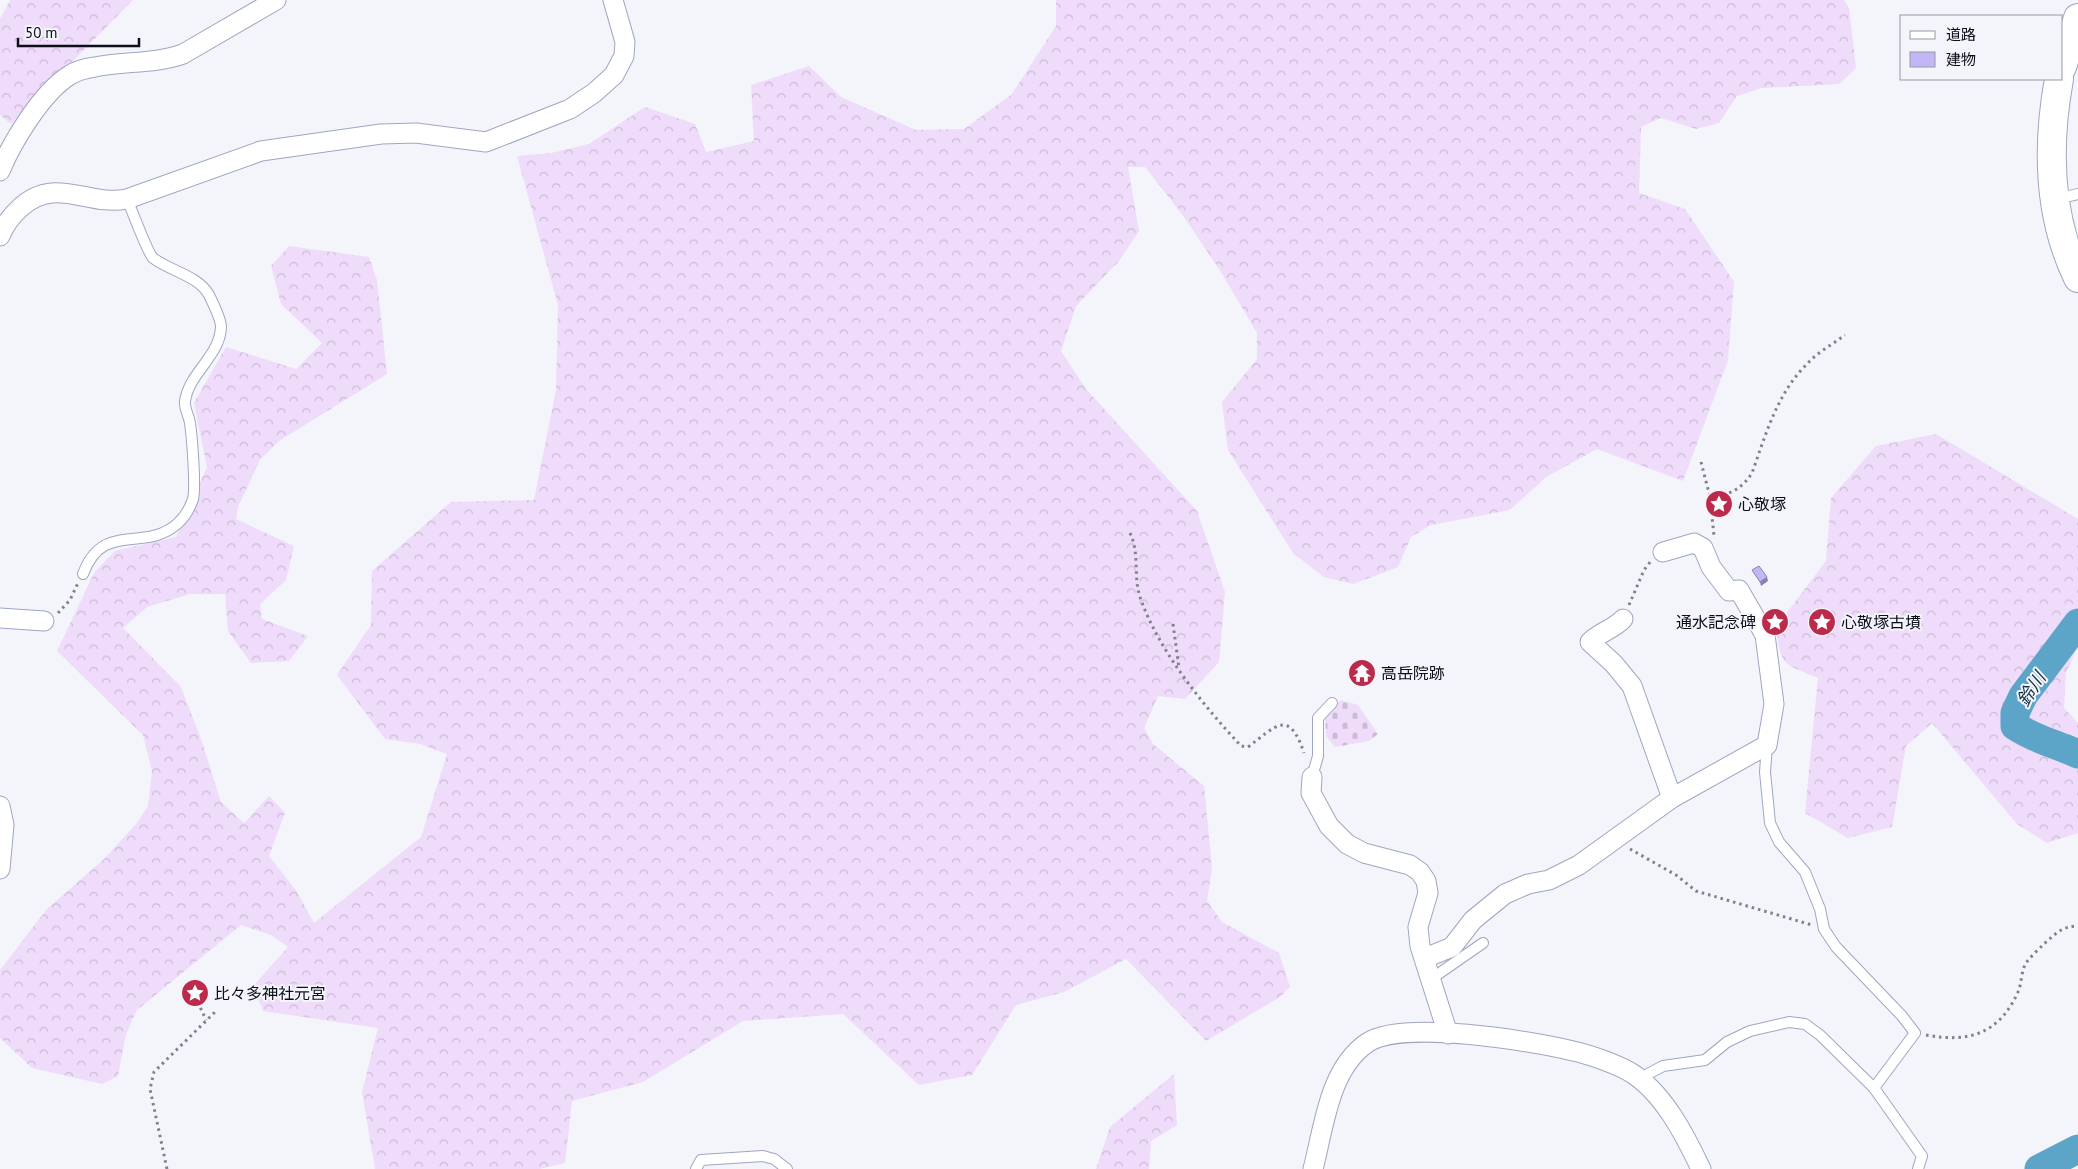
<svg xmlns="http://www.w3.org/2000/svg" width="2078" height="1169" font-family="'PT Sans','Noto Sans JP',sans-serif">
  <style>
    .forest { fill: url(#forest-crowns) }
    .cemetery { fill: url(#cemetery-stones) }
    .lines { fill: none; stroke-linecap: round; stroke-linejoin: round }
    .river { stroke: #5da4c9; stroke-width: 29 }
    .service-casing { stroke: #9ea6c4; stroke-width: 12 }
    .minor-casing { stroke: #9ea6c4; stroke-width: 21 }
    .secondary-casing { stroke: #9ea6c4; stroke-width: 30 }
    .path { stroke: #80828a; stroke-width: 3; stroke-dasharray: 2.5 4; stroke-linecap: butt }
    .service { stroke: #fff; stroke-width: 10 }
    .minor { stroke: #fff; stroke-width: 19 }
    .secondary { stroke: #fff; stroke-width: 28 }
    .shaded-wall { fill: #887fac }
    .building { fill: #c3b6f6; stroke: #887fac }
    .labels { text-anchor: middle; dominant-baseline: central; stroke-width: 4; stroke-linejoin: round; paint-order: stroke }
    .poi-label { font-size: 16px; fill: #0c0f19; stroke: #f3f5fb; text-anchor: start }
    .water-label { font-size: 18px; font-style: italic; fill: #0f3040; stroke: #f3f5fb }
  </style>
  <defs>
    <pattern id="forest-crowns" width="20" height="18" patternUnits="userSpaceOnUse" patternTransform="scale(1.25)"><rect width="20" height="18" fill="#efdbfa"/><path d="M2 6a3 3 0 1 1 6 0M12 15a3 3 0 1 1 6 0" fill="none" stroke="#ccbbd6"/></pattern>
    <pattern id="cemetery-stones" width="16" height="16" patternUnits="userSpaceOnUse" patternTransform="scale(1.25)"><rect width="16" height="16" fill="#efdbfa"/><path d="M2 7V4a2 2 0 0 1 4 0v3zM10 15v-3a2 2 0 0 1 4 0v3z" fill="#ccbbd6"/></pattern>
  </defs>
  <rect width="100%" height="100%" fill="#f3f5fb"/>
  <g class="forest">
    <polygon points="10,0 133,0 11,124 0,115 0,19"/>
    <polygon points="1056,0 1844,0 1849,8 1856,68 1839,84 1762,88 1737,96 1719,123 1696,129 1661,118 1641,127 1639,193 1685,209 1734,282 1728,360 1683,481 1597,449 1546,477 1510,510 1431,525 1411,537 1398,567 1353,584 1324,577 1293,553 1228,450 1222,402 1257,359 1257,333 1221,272 1182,214 1145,167 1128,167 1139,231 1119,261 1076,306 1061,351 1086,389 1197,511 1225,592 1219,662 1185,699 1158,696 1144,728 1153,744 1204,786 1212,868 1207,901 1222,922 1279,953 1290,987 1280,997 1206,1041 1126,959 1064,992 1016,1005 972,1075 919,1085 843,1014 743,1021 643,1082 572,1101 565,1163 539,1169 375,1169 362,1092 378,1028 263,1011 253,986 288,947 271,935 241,925 137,1010 126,1034 118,1076 102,1084 32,1068 0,1038 0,970 47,909 104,859 137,823 148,806 152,771 143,735 57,651 94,573 115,551 176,537 207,467 194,403 226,347 296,369 322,343 281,304 271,266 289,246 369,257 377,280 387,374 279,441 260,460 238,507 236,519 294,546 286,580 260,604 262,619 308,636 289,661 251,663 228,631 225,594 190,594 147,607 123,628 181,687 201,739 221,802 244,823 269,796 285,813 269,856 297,892 314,923 421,837 447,754 420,744 385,739 337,675 371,625 372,571 451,502 534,500 556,390 558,305 517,156 551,153 589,144 645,107 695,124 706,152 754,141 751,85 809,66 841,97 916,130 964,129 1012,94 1056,26"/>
    <path d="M1936 434 2078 519V646L2066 673 2064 708 2078 723V833L2047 843 2017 824 1932 723 1906 746 1892 827 1848 838 1805 813 1818 678C1784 664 1781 668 1776 627L1826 561 1831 498 1876 446Z"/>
    <polygon points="1174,1074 1177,1125 1151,1141 1149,1169 1096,1169 1110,1127"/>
  </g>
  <polygon class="cemetery" points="1341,700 1358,705 1378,734 1369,741 1335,747 1326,736 1325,714"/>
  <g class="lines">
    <g class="river">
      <path d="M2078 623 2023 696 2015 713V726C2036 740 2056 744 2078 754"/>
      <polyline points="2039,1169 2078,1149"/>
    </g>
    <g class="service-casing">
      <g id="service">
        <polyline points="2056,199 2078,194"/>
        <path d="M83 574C103 520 144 553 177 524 184 518 190 508 193 499 196 487 192 437 190 423 189 416 184 408 185 401 189 373 220 356 221 327 221 319 213 303 209 295 199 276 170 271 153 258 147 252 132 210 127 199"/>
        <polyline points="1767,745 1765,772 1770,823 1779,842 1805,872 1820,909 1824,929 1836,947 1902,1016 1915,1033 1874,1088"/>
        <polyline points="1312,777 1318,756 1318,718 1332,703"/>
        <polyline points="1431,979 1483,943"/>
        <polyline points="1642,1082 1648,1074 1663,1066 1705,1060 1727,1042 1750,1031 1789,1022 1805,1024 1820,1035 1874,1088 1922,1156 1918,1169"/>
        <polyline points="696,1169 701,1160 763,1156 774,1159 787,1169"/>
      </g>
    </g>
    <g class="minor-casing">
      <g id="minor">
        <path d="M0 171C12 142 42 92 70 75 76 71 88 68 95 67 124 61 155 64 183 54L276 0"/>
        <path d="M0 236C5 224 11 216 20 208 55 175 88 207 127 199L261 151 381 134 416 133 486 142 570 109 594 93 614 75 624 56 625 42 613 0"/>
        <polyline points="0,618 44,621"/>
        <path d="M1623 619C1614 629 1600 632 1590 642L1614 664 1632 686 1672 798"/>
        <polyline points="1312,777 1311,793 1329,826 1347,844 1364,853 1410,865 1420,872 1426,881 1428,893 1418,927 1420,946 1448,1034"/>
        <polyline points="0,806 4,825 0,869"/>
        <polyline points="1425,958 1452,947 1473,920 1505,894 1528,884 1549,880 1579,865 1672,798 1767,745 1774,704 1765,635 1739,590 1729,591 1711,567 1703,548 1694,543 1663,552"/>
        <path d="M1313 1169C1324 1127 1329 1069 1367 1043 1401 1019 1532 1041 1573 1051 1588 1054 1616 1064 1630 1072 1663 1092 1685 1135 1701 1169"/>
      </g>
    </g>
    <g class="secondary-casing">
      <g id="secondary">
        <polyline points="2062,67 2078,18"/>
        <path d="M2059 79C2047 145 2048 216 2078 278"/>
      </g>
    </g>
    <g class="path">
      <polyline points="1701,462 1710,497 1714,536"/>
      <path d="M1710 497C1729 495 1741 490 1752 473 1766 434 1777 393 1808 363 1818 352 1833 344 1845 335"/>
      <path d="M1130 533C1140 554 1133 576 1140 597 1158 650 1203 705 1241 746L1248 747C1276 726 1289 708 1304 753"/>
      <polyline points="1629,605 1644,570 1651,561"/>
      <polyline points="58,613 70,600 78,583"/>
      <polyline points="1173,624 1179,668"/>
      <polyline points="1630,849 1676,875 1696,891 1812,925"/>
      <polyline points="195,996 206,1020"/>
      <path d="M1926 1035C1969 1043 1999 1034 2018 992 2022 983 2021 971 2026 963 2031 956 2039 949 2045 943 2056 933 2063 926 2078 926"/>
      <polyline points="167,1169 150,1089 154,1072 216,1011"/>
    </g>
    <use href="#service" class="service"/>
    <use href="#minor" class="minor"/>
    <use href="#secondary" class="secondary"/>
  </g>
  <polygon class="shaded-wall" points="1767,577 1768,581 1761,586 1760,582"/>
  <polygon class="building" points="1759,566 1767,577 1760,582 1752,570"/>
  <defs>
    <g id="sight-disc" transform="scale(1.4375)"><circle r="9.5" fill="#bb2a4b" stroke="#f3f5fb"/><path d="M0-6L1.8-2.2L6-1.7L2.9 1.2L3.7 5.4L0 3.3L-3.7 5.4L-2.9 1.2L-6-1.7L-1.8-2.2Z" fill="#fff"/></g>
    <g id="temple-disc" transform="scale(1.4375)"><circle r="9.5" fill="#bb2a4b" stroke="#f3f5fb"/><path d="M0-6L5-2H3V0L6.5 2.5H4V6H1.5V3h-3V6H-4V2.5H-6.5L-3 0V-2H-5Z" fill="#fff"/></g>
  </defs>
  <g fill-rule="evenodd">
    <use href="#sight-disc" x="1719" y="504"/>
    <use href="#sight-disc" x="1775" y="622"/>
    <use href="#sight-disc" x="1822" y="622"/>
    <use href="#temple-disc" x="1362" y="673"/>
    <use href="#sight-disc" x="195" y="993"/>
  </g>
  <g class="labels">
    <g class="poi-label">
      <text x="1738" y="504">心敬塚</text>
      <text x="1756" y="622" text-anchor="end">通水記念碑</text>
      <text x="1841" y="622">心敬塚古墳</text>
      <text x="1381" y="673">高岳院跡</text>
      <text x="214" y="993">比々多神社元宮</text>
    </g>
    <g class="water-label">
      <text transform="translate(2031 689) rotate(-57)">鈴川</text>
    </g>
  </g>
  <rect x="1900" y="15" width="162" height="65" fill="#f3f5fb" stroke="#9799a1"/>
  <rect x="1910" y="31" width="25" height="8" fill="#ffffff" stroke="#9799a1"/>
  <text x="1946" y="40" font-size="15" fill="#0c0f19">道路</text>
  <rect x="1910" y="52" width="25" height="15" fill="#c3b6f6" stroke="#9799a1"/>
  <text x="1946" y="65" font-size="15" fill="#0c0f19">建物</text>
  <path d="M18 38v8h121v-8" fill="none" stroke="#0c0f19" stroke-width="2.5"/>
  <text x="25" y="38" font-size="15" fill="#0c0f19" stroke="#f3f5fb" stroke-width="4" paint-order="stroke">50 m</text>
</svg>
